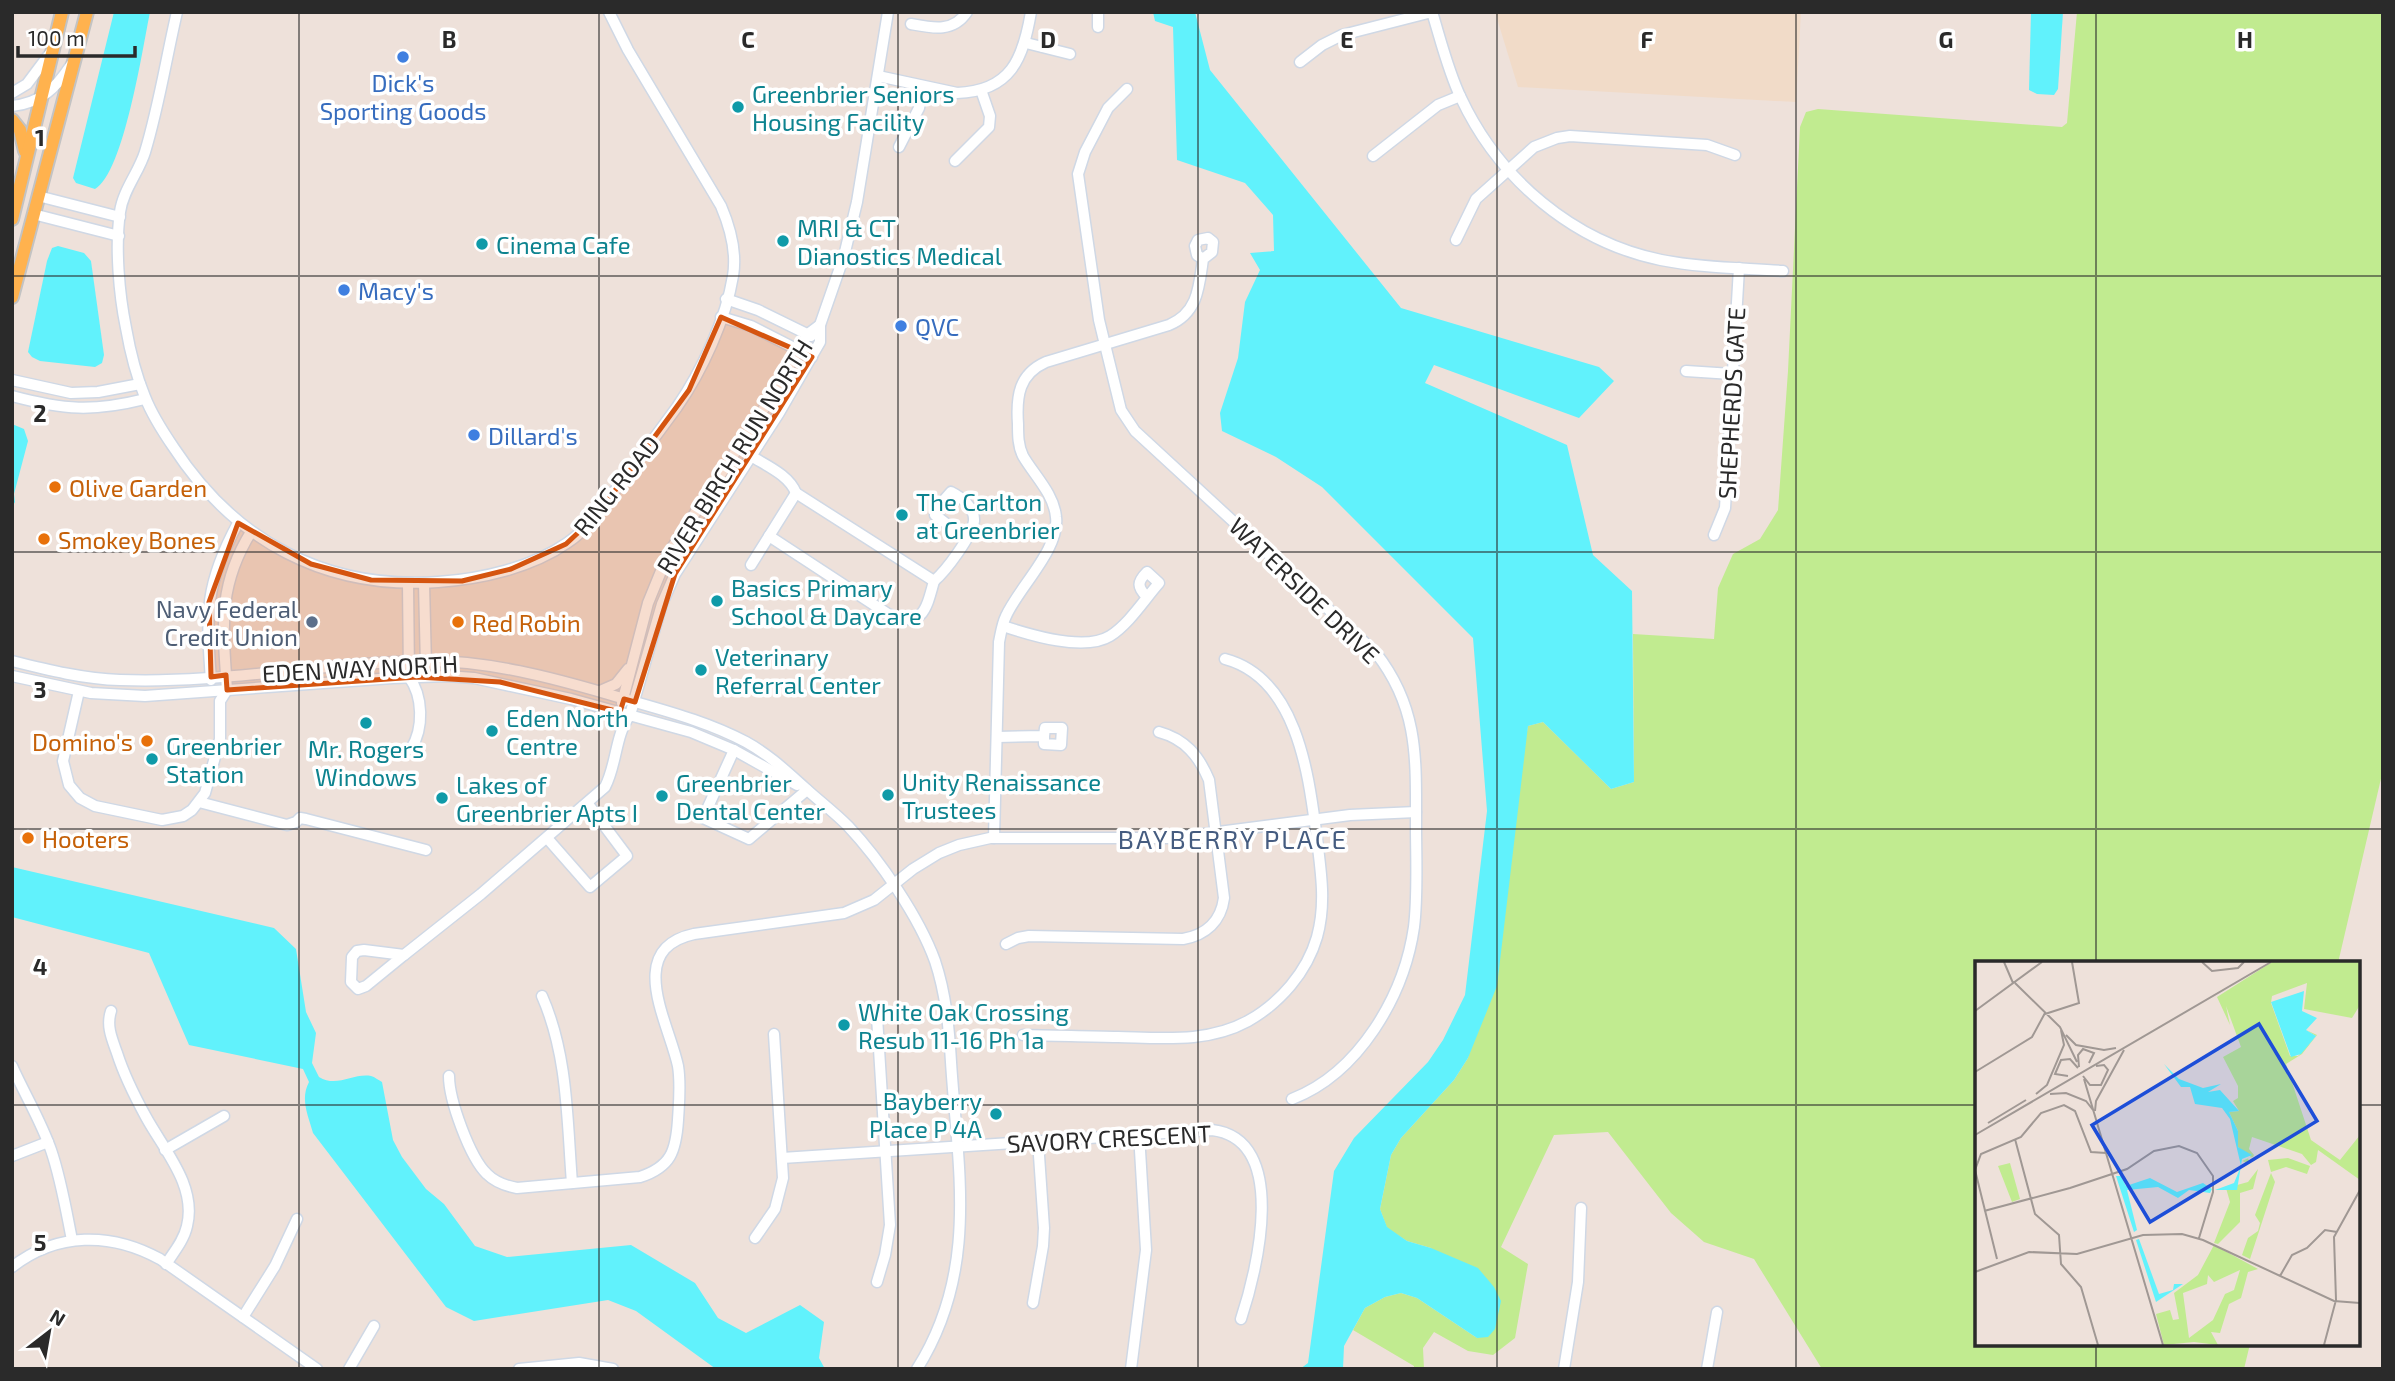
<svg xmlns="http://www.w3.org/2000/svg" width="2395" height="1381" font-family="'Exo 2',sans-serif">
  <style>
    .education { fill: #f1dbc8 }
    .green { fill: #c1eb90 }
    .water { fill: #61f2fc }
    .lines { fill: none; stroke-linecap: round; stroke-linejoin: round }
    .minor-casing { stroke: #cfd8e5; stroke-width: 13 }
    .major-casing { stroke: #c3c3c3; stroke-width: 16 }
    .minor { stroke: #fff; stroke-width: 10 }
    .major { stroke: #ffb24e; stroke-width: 12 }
    .marked { fill: #d5540f; fill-opacity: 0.2; stroke: #d5540f; stroke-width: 5; stroke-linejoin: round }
    .grid { fill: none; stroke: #2a2a2a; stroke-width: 2; stroke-opacity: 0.55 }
    .shop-dot { fill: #3f7fe0; stroke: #fff; stroke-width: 2.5 }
    .culture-dot { fill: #0f9aa8; stroke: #fff; stroke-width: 2.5 }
    .food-dot { fill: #e8710a; stroke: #fff; stroke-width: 2.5 }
    .service-dot { fill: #5c6f8a; stroke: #fff; stroke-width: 2.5 }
    .labels { text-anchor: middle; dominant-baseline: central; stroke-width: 7; stroke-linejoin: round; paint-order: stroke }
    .shop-label { font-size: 24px; fill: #366cbe; stroke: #fff; text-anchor: start }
    .culture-label { font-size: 24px; fill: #0d838f; stroke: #fff; text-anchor: start }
    .street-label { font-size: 24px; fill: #2a2a2a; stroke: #fff }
    .food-label { font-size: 24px; fill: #c56008; stroke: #fff; text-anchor: start }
    .service-label { font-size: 24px; fill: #4e5e75; stroke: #fff; text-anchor: end }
    .neighbourhood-label { font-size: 26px; letter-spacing: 2px; fill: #455c80; stroke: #fff }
    .inset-road { fill: none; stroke: #a09894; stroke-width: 2 }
    .view { fill: #1d4ed8; fill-opacity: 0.15; stroke: #1d4ed8; stroke-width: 3.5 }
    .inset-edge { fill: none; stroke: #2a2a2a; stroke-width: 3.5 }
    .grid-label { font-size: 23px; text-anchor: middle; font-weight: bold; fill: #2a2a2a; stroke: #fff; stroke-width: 7; stroke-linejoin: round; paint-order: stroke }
  </style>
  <rect width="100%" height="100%" fill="#eee1da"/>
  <polygon class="education" points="1495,12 1801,12 1796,102 1518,87"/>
  <polygon class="green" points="2077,12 2383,12 2383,770 2338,963 1977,963 1977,1344 2250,1344 2244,1369 1822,1369 1754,1259 1704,1242 1671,1213 1608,1132 1554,1135 1501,1247 1528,1264 1515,1338 1493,1355 1468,1351 1434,1332 1423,1348 1424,1369 1414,1369 1414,1366 1353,1330 1365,1308 1385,1297 1401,1293 1417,1298 1477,1338 1431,1248 1407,1241 1387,1228 1380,1209 1391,1155 1401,1138 1454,1080 1468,1058 1528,726 1543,722 1611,789 1634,782 1633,634 1714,639 1718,588 1733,554 1760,539 1778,510 1788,371 1800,127 1806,112 1818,109 2062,127 2067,123"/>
  <g class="water">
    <path d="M114 12H150C143 46 124 173 95 189L76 183 73 178Z"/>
    <polygon points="1153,12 1195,12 1210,70 1401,308 1599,367 1614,381 1579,418 1434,365 1425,383 1567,445 1593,555 1632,591 1634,782 1611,789 1543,722 1528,726 1497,986 1468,1058 1454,1080 1401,1138 1391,1155 1380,1209 1387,1227 1407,1241 1431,1248 1478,1268 1494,1287 1501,1301 1495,1329 1488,1337 1477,1338 1417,1298 1401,1293 1385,1297 1365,1308 1344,1346 1343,1369 1300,1369 1308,1363 1334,1171 1354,1138 1428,1062 1443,1040 1465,995 1487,811 1473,638 1322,487 1276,457 1222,431 1220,413 1238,358 1245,302 1260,270 1250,253 1274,251 1273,215 1245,183 1177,160 1173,27 1155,21"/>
    <polygon points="2031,12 2063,12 2058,89 2054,95 2037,94 2029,90"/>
    <polygon points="58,246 84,253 91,261 104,355 102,363 95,367 40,361 32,357 28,352 47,261 52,248"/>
    <polygon points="12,424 24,429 28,441 14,494 15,502 12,507"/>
    <path d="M12 867 274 928 296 949 306 1012 316 1033 312 1063 319 1077C337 1088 353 1073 371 1076 375 1077 378 1080 382 1082L393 1140 402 1157 426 1189 444 1204 475 1246 507 1257 631 1245 695 1283 718 1318 746 1333 800 1305 824 1322 819 1358 825 1369H716L636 1311 608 1300 474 1321 446 1307 313 1133C308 1115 300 1099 309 1082L303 1069 189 1045 149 953 12 917Z"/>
  </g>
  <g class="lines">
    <g class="minor-casing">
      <g id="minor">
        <path d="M177 12C166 59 159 106 145 152 139 172 123 190 120 212 115 247 119 294 126 328 130 351 136 375 145 397 152 415 163 432 174 448 235 541 325 590 438 582 481 579 531 568 567 543 589 528 604 506 619 485 639 459 658 433 677 407 702 371 726 319 733 276 737 252 730 227 721 206L628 50 609 12"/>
        <polyline points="1098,12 1098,27"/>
        <path d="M911 24C932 28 953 33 967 12"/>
        <polyline points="1026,43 1070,54"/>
        <path d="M1300 62 1322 45 1342 35 1432 12C1441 41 1448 71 1461 98 1499 179 1573 242 1661 260 1701 268 1743 268 1783 271"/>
        <path d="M878 76 957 93C1011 91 1023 59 1031 12"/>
        <path d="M1127 89 1108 108 1085 152 1078 174 1099 320 1121 410 1135 431 1376 653C1419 708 1416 759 1416 826 1416 859 1418 894 1414 927 1404 996 1359 1073 1292 1099"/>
        <polyline points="12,93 27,84 51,52"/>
        <path d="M12 106C41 103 56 88 71 65"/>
        <polyline points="899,147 919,108 923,87"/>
        <polyline points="1373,156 1438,105 1460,96"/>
        <polyline points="955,161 989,127 990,116 981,90"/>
        <polyline points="38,196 120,217"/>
        <polyline points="33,214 119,236"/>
        <polyline points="1456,240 1476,199 1534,147 1557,138 1570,136 1707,145 1735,155"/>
        <polyline points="726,299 758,310 811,336"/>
        <polyline points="721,317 751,326 812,357"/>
        <polyline points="1686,371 1732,374"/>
        <polyline points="12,380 71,393 98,392 140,384"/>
        <path d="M12 396C64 410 93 412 145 399"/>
        <path d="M751 456C767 466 789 475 796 493"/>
        <polyline points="796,493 934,581"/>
        <polyline points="1714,535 1725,508 1739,268"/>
        <path d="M769 536 888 614C922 629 926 611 934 581"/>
        <polyline points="751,565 796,493"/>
        <path d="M934 581C946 571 972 536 974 521 975 507 961 497 951 492L937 508 935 515 966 539"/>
        <path d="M408 583 409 677C423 696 424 728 411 749"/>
        <polyline points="424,583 426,667"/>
        <path d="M1003 626C1030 635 1084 652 1110 636 1129 624 1144 600 1159 583L1147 572C1137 582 1137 587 1147 597"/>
        <path d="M12 661C48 670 84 679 120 680 223 684 325 662 428 661 489 661 550 677 608 694 654 708 703 719 746 742 768 754 785 770 804 787 818 800 834 812 848 826 880 860 919 917 935 961 946 994 949 1028 951 1062 958 1171 979 1271 917 1369"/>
        <polyline points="12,676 91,693 145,696 393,678 447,676 474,678 571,699 691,732 734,750 797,785"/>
        <path d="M211 680C206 613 205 584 238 523"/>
        <path d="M227 690C223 628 217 587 251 532"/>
        <polyline points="79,691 63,761 69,785 80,798 95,806 162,820 183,816 192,810 205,793 220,739 220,701 227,690"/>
        <polyline points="600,691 616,684 628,669"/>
        <polyline points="622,703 648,603 668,554 763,410 808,334 820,325"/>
        <polyline points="997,737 1044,736 1044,744 1061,745 1062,728 1045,728 1044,736"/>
        <polyline points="734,750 703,818 749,839 807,790"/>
        <polyline points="199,802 287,825 296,822 300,818 306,819 426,850"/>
        <polyline points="547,838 590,887 627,856 588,804"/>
        <path d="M994 838 999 642C1001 633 1002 624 1006 616 1019 587 1060 549 1056 517 1054 494 1034 475 1023 456 1018 446 1018 435 1018 424 1016 396 1019 374 1046 362L1169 325C1198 313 1199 287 1203 259L1212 252 1213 242 1208 238 1198 240 1195 246 1197 255 1203 259"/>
        <path d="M1006 944 1018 938 1029 936 1183 939C1206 935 1221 921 1224 898L1209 780C1199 756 1185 739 1159 732"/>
        <polygon points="364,950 404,955 366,986 358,989 351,982 352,957 357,951"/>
        <path d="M404 955 481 894 605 787C617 764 615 735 630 715L662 604 675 574 779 413 820 342V325L844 256 857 202 888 12"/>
        <path d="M542 996C568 1055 567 1120 572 1183"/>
        <path d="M111 1011C106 1026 112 1039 117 1053 124 1075 135 1097 146 1117 164 1150 197 1186 187 1226 184 1240 174 1252 166 1264"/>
        <polyline points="877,1017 890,1225 885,1255 877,1282"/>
        <path d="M1023 1035C1055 1036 1087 1036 1118 1037 1163 1038 1208 1043 1248 1021 1280 1003 1307 972 1317 937 1327 901 1320 867 1316 831 1308 771 1296 678 1225 659"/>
        <path d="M12 1066C25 1095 41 1121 51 1150 61 1179 66 1210 72 1240"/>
        <path d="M449 1076C449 1100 470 1158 487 1174 496 1183 506 1186 517 1188L640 1177C671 1167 676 1151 678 1120 679 1103 681 1084 678 1066 669 1023 624 949 694 934L844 913 874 900 913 869 939 853 959 845 990 838H1172L1350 815 1416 812"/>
        <polyline points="165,1150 224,1116"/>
        <polyline points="12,1156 48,1142"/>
        <path d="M782 1158 1212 1130C1290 1139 1257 1271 1241 1319"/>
        <polyline points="755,1238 775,1209 783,1178 774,1034"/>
        <path d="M12 1267C57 1232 111 1232 160 1259L317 1369"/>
        <polyline points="1033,1303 1043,1246 1044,1228 1038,1141"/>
        <polyline points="243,1317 275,1266 297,1219"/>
        <polyline points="349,1369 374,1326"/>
        <polyline points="519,1369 579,1363 613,1369"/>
        <polyline points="1131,1369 1146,1250 1139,1134"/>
        <polyline points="1564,1369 1578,1282 1581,1208"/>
        <polyline points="1707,1369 1717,1312"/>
      </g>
    </g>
    <g class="major-casing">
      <g id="major">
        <polyline points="12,120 20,130 25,151"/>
        <polyline points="12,219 62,12"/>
        <polyline points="12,297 87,12"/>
      </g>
    </g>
    <use href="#minor" class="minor"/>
    <use href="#major" class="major"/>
  </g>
  <path class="marked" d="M721 317 812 357 675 574 635 702 624 699 620 712 500 682 417 677 227 690 226 675 211 677 209 602 238 523 311 564 371 580 462 581 511 569 566 544 597 515 689 390Z"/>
  <path class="grid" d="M299 12V1369M599 12V1369M898 12V1369M1198 12V1369M1497 12V1369M1796 12V1369M2096 12V963M12 276H2383M12 552H2383M12 829H2383M12 1105H1977M2358 1105H2383M2096 1344V1369"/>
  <g class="shop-dot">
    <circle cx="403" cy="57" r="7"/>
    <circle cx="344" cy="290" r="7"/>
    <circle cx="901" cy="326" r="7"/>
    <circle cx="474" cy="435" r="7"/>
  </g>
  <g class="culture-dot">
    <circle cx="738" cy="107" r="7"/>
    <circle cx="783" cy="241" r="7"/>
    <circle cx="482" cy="244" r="7"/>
    <circle cx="902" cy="515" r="7"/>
    <circle cx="717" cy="601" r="7"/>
    <circle cx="701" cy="670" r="7"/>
    <circle cx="366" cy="723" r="7"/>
    <circle cx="492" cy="731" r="7"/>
    <circle cx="152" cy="759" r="7"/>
    <circle cx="888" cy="795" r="7"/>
    <circle cx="662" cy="796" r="7"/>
    <circle cx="442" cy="798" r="7"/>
    <circle cx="844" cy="1025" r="7"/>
    <circle cx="996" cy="1114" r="7"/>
  </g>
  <g class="food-dot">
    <circle cx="55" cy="487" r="7"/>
    <circle cx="44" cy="539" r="7"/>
    <circle cx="458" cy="622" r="7"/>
    <circle cx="147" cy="741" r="7"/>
    <circle cx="28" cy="838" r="7"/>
  </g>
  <circle class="service-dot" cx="312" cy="622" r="7"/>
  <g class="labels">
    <g class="shop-label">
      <text x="403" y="82" text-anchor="middle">Dick's<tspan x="403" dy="28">Sporting Goods</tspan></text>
      <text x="358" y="290">Macy's</text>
      <text x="915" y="326">QVC</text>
      <text x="488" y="435">Dillard's</text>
    </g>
    <g class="culture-label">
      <text x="752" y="93">Greenbrier Seniors<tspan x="752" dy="28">Housing Facility</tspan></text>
      <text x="797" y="227">MRI &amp; CT<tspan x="797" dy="28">Dianostics Medical</tspan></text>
      <text x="496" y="244">Cinema Cafe</text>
      <text x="916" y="501">The Carlton<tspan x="916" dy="28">at Greenbrier</tspan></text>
      <text x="731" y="587">Basics Primary<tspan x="731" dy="28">School &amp; Daycare</tspan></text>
      <text x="715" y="656">Veterinary<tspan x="715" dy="28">Referral Center</tspan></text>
      <text x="506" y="717">Eden North<tspan x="506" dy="28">Centre</tspan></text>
      <text x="166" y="745">Greenbrier<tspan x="166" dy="28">Station</tspan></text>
      <text x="366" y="748" text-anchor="middle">Mr. Rogers<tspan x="366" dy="28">Windows</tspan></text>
      <text x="902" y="781">Unity Renaissance<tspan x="902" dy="28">Trustees</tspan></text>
      <text x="676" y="782">Greenbrier<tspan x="676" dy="28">Dental Center</tspan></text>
      <text x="456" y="784">Lakes of<tspan x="456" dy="28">Greenbrier Apts I</tspan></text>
      <text x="858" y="1011">White Oak Crossing<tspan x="858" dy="28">Resub 11-16 Ph 1a</tspan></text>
      <text x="982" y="1100" text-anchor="end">Bayberry<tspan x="982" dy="28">Place P 4A</tspan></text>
    </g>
    <g class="street-label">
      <text transform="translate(1731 403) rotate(-87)">SHEPHERDS GATE</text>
      <text transform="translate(734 456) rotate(-58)">RIVER BIRCH RUN NORTH</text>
      <text transform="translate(616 485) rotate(-51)">RING ROAD</text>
      <text transform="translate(1305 590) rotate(44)">WATERSIDE DRIVE</text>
      <text transform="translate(360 668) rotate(-3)">EDEN WAY NORTH</text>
      <text transform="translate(1109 1138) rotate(-3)">SAVORY CRESCENT</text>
    </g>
    <g class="food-label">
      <text x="69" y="487">Olive Garden</text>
      <text x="58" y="539">Smokey Bones</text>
      <text x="472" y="622">Red Robin</text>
      <text x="133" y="741" text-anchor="end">Domino's</text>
      <text x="42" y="838">Hooters</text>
    </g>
    <g class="service-label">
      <text x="298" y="608">Navy Federal<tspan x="298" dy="28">Credit Union</tspan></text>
    </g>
    <g class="neighbourhood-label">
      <text x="1233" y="838">BAYBERRY PLACE</text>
    </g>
  </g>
  <g transform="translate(1975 961)">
    <rect width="385" height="385" fill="#eee1da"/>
    <path d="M297 1H385V44L377 57 329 48 332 22 297 35 296 42 315 95H323L341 75 331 69 342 74 327 93 311 103 336 179 365 199 385 174V219L343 189 341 201 336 204 327 193 277 176 274 188 279 194 278 196 273 197 275 203 267 200 276 196 263 186V170L254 151 264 150 258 140 263 137V125L248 96 266 86 251 45 255 64 242 36ZM313 197 335 205 332 213 311 206 296 211 293 199ZM35 202 45 238 37 241 23 205ZM283 208 278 228 265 232V261L243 283 239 282 255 241 251 227 273 221ZM296 212 300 221 275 298 267 294 273 277 283 270 285 262 280 254ZM239 284 283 308 273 311 266 337 254 343 245 372 236 371 243 384 219 381 189 384 181 353 195 349 198 359 204 358 199 332 223 314ZM265 309 259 329 250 333 238 359 214 377 208 332 232 323 233 314 239 321Z" fill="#c1eb90" fill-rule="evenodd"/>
    <path d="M329 30 327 50 342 57 331 69 341 75 326 93 316 96 296 41ZM189 103 204 118 228 127 246 123 233 131 245 129 264 150 254 151 263 170V186L277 194 267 198 262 229H240L259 222 266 205 255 158 247 147 220 143 215 126H206ZM141 215H146L151 225 175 217 202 231 228 222 237 228 235 232 214 229 203 237 183 226 152 229 162 269 159 271ZM164 278 184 333 198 329 199 323H208L181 341 161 279Z" fill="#61f2fc"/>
    <path class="inset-road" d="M29 1 38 22M227 1 237 10 263 7 269 1M40 22 85 66 102 101M0 50 67 1M70 53 104 42 97 1M91 74 101 84 129 89 141 87M104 106 103 94 108 88 119 92 114 102M0 111 57 76 70 52M93 115 80 113 86 99 95 98 103 107M108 115 115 124H126L133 109 129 104 121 105M109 118 188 384M61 133 72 124 89 84 86 69M75 133 91 132 111 140 118 149M120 150 121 140 149 89M13 162 51 139M0 174 296 1M40 178 60 253 84 274 86 303 106 326 123 384M9 250 95 227 152 208 179 190 204 185 222 192 238 215V231L224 277M22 298 0 209 6 193 46 176 66 152 89 144 100 150 116 191 131 192M0 311 54 291 102 293 168 274 207 273 228 279 359 340 385 342M305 315 317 294 332 287 350 269 362 271M349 384 361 339 359 276 385 229"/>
    <path class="view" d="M284 63 342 160 175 261 117 164Z"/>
    <rect width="385" height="385" class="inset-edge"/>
  </g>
  <g class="grid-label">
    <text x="449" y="48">B</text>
    <text x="748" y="48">C</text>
    <text x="1048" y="48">D</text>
    <text x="1347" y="48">E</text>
    <text x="1647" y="48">F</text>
    <text x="1946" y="48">G</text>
    <text x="2245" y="48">H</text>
    <text x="40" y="146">1</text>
    <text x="40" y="422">2</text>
    <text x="40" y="698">3</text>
    <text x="40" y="975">4</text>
    <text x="40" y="1251">5</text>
  </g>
  <rect width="2395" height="1381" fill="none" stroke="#2a2a2a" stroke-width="28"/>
  <g transform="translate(49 1332) rotate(31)" stroke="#ffffff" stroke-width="5" paint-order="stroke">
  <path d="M0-5L12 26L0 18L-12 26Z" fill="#2a2a2a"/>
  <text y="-10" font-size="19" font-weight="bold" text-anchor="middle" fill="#2a2a2a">N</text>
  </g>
  <path d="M18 46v10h117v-10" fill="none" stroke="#2a2a2a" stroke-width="3.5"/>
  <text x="28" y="46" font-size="21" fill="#2a2a2a" stroke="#ffffff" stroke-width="5" paint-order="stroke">100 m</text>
</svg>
